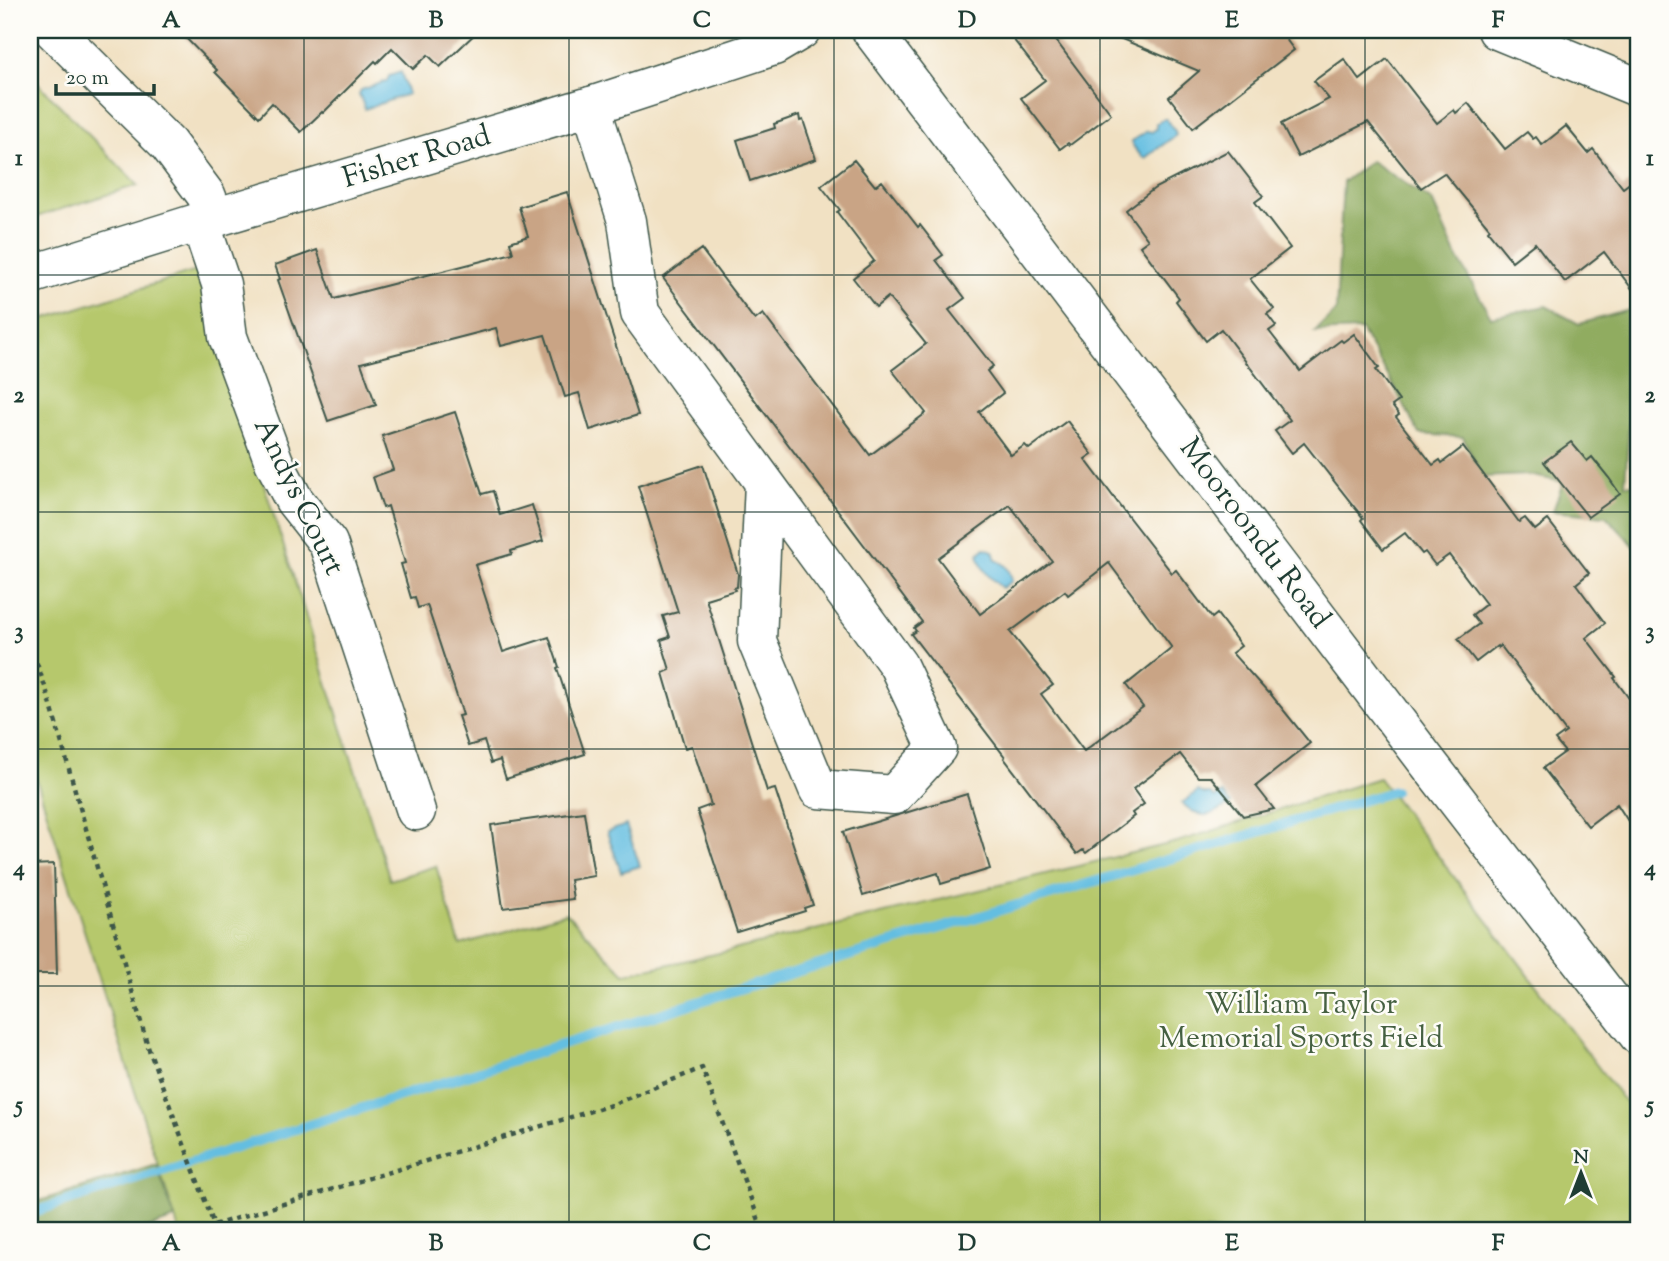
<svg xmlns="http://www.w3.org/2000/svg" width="1669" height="1261" font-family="'Sorts Mill Goudy',serif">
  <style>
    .green { fill: #b6c86c; stroke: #6a8250; stroke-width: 2 }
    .forest { fill: #90ac60; stroke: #58744a; stroke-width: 2 }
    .water { fill: #64bee1; stroke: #427e8a; stroke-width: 2 }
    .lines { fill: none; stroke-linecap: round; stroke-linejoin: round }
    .stream { stroke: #64bee1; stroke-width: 10 }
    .building { fill: #c9a485; fill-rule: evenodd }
    .minor-casing { stroke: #3e5649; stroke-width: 41 }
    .path { stroke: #3e5649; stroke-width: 4.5; stroke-dasharray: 5 5; stroke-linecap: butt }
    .minor { stroke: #fff; stroke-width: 38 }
    .grid { fill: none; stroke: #1f3d34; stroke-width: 2; stroke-opacity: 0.55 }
    .labels { text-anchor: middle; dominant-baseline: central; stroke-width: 5; stroke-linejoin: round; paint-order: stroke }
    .street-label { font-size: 30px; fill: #1f3d34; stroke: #fdfcf7 }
    .park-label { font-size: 30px; fill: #456042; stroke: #fdfcf7 }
    .neatline { fill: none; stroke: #1f3d34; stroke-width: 2.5 }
    .grid-label { font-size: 23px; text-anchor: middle; font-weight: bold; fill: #1f3d34 }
  </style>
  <rect width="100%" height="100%" fill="#fdfcf7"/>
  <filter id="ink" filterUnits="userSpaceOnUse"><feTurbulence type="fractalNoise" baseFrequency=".0143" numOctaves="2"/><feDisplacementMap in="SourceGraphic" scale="14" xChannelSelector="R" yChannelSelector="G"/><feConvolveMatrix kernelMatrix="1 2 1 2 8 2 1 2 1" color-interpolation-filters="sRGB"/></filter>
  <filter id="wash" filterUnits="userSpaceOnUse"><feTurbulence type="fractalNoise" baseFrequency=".00686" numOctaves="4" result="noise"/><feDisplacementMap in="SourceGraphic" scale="28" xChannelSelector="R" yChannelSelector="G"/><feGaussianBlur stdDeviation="1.57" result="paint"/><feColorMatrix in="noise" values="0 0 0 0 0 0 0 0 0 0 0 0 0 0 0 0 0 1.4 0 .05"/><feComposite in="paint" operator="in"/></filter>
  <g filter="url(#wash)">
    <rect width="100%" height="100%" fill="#f1e1c3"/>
    <g class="green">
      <polygon points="30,75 138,185 30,219"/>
      <polygon points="196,271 390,880 436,866 460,945 566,913 625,974 733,950 1177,842 1379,778 1639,1121 1639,1231 179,1231 30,759 30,323"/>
    </g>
    <g class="forest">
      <polygon points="1371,161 1432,201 1456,255 1491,317 1546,306 1579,324 1629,310 1639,318 1639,392 1630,410 1625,484 1639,485 1639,551 1606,516 1553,511 1563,482 1528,475 1482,477 1463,437 1419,434 1395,388 1361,330 1315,332 1336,311 1343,182"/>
      <polygon points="156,1164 175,1219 140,1231 30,1231 30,1204"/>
    </g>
    <g class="water">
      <polygon points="401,72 408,94 365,109 359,94 361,90 387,81 389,76"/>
      <polygon points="1163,119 1166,119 1175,131 1176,135 1145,158 1142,157 1132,145 1132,141 1147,131 1152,132 1156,129 1156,124"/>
      <path d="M985 548 993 551 996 560C1006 564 1010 570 1012 581L1002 588C989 577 982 571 978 554Z"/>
      <path d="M1198 791 1204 794H1211L1215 798 1222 793 1230 804C1210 817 1201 821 1182 803Z"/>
      <polygon points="626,825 640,866 621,872 607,832"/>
    </g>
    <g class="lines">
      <polyline class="stream" points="30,1213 733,991 1394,791"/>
    </g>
    <g id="blocks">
      <g class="building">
        <polygon points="178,30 479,30 440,67 428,55 413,69 392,48 377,63 375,61 323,113 322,112 301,132 272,103 259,117 215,72 217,70"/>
        <polygon points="1006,30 1048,30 1111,114 1070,145 1068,143 1060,149 1021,98 1045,80"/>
        <polygon points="1100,30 1279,30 1294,50 1193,128 1169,97 1199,71"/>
        <polygon points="1344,59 1360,80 1387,59 1437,123 1454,110 1456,113 1468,103 1505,149 1527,132 1533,139 1536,137 1542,145 1566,126 1588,153 1593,149 1623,188 1639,176 1639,298 1604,252 1565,282 1535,243 1512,261 1488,231 1490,229 1444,173 1421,188 1368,122 1298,157 1281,124 1329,99 1314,81"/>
        <polygon points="799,115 800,121 803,120 816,159 750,181 737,140 775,128 774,124"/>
        <polygon points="1228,151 1263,196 1255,202 1290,248 1250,279 1274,309 1267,314 1276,326 1269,331 1300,371 1341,340 1343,342 1354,334 1379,368 1376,370 1399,401 1392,406 1399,415 1396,417 1433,465 1440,460 1442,463 1463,447 1519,522 1525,518 1535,530 1548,520 1589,573 1576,584 1605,623 1586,638 1616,677 1614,678 1639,712 1639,838 1617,804 1588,826 1543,768 1565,752 1555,740 1566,732 1500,645 1498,648 1497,646 1476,662 1458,639 1479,624 1472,615 1486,604 1449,555 1435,565 1425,552 1422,554 1405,533 1383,549 1361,520 1363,518 1304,443 1292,453 1275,431 1290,420 1221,329 1206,341 1176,301 1179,298 1140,246 1148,240 1126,210 1155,188"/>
        <path d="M854 160 875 186 882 181 918 227 920 225 943 255 936 260 965 298 949 310 993 366 987 371 1003 393 979 412 1011 455 1025 445 1029 449 1067 421 1092 454 1085 459 1130 519 1172 573 1176 570 1212 618 1217 614 1241 646 1232 653 1268 693 1269 692 1310 743 1256 786 1274 809 1243 816 1211 777H1198L1180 754 1133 789 1144 804 1132 813 1134 816 1086 853 1083 850 1077 854 1004 758 1005 757 911 634 916 631 914 628 922 622 663 278 701 249 753 318 755 320 763 314 870 455 926 413 892 370 926 344 888 297 876 307 853 278 874 261 837 212 840 210 821 186ZM1010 505 1052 561 980 614 938 558ZM1109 563 1172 648 1126 685 1143 707 1084 751 1041 694 1053 685 1010 632 1065 591 1068 595Z"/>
        <polygon points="567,192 638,415 590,430 579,393 565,397 545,335 501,346 496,328 361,363 376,405 328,421 278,280 280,279 275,265 317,250 334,299 513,253 510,242 528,236 519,207"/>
        <polygon points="455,412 482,494 493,491 500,515 532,505 543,541 511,551 512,554 475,565 503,652 549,637 559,667 557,668 585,754 506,779 500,760 491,763 484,741 468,746 458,716 463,715 427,605 418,608 415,597 411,598 401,564 405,563 388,506 383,508 373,477 393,470 382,436"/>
        <polygon points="1571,442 1587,461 1592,457 1609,478 1620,494 1588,517 1544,462"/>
        <polygon points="703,465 738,574 737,587 734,588 735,590 706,599 767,791 775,789 813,905 804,908 805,911 737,932 697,810 711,805 692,746 685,748 663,673 670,670 661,640 670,637 663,616 678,612 638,486"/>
        <polygon points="967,794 990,869 941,884 938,873 863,896 843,832"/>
        <polygon points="584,812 594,876 570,880 573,899 503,908 491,825"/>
        <polygon points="54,864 57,974 30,974 30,865"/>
      </g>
    </g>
  </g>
  <g filter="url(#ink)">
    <use href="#blocks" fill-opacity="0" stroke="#3e5649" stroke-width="2"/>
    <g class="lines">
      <g class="minor-casing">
        <g id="minor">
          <polyline points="53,30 168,144 206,195 215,218"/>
          <polyline points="871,30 1425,759 1639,1036"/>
          <polyline points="1497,30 1639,88"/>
          <polyline points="591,106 627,221 640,313 898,665 937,748 894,795 818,789 757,641 764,482"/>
          <polyline points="200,222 221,284 228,337 274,462 294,500 328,543 416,811"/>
          <polyline points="30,275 200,222 591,106 774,46 801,30"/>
        </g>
      </g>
      <polyline class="path" points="30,644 48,695 148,1047 214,1225 611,1105 702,1068 763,1231"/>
      <use href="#minor" class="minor"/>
    </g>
  </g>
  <path class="grid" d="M304 30V1231M569 30V1231M834 30V1231M1100 30V1231M1365 30V1231M30 275H1639M30 512H1639M30 749H1639M30 986H1639"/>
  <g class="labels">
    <g class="street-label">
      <text transform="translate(417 158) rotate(-17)">Fisher Road</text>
      <text transform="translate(298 497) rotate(64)">Andys Court</text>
      <text transform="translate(1254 534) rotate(53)">Mooroondu Road</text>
    </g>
    <g class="park-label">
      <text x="1301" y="1005">William Taylor<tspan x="1301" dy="34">Memorial Sports Field</tspan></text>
    </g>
  </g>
  <rect width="1669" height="1261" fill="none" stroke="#fdfcf7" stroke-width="77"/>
  <g transform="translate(1581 1173)" stroke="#fdfcf7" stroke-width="5" paint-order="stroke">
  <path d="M0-5L12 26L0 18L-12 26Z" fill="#1f3d34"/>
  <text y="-10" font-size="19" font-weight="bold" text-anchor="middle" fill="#1f3d34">N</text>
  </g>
  <path d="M56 84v10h98v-10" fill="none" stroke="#1f3d34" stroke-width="3.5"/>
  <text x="66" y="84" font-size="21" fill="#1f3d34" stroke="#fdfcf7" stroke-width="5" paint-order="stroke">20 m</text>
  <rect x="38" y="38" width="1592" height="1184" class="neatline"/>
  <g class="grid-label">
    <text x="171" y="27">A</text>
    <text x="436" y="27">B</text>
    <text x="702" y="27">C</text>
    <text x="967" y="27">D</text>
    <text x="1232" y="27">E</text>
    <text x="1498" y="27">F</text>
    <text x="19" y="165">1</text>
    <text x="1650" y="165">1</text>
    <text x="19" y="402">2</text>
    <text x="1650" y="402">2</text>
    <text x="19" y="638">3</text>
    <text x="1650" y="638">3</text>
    <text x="19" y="875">4</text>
    <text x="1650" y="875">4</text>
    <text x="19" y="1112">5</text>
    <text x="1650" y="1112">5</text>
    <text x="171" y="1250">A</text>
    <text x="436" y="1250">B</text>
    <text x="702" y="1250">C</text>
    <text x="967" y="1250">D</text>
    <text x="1232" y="1250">E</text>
    <text x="1498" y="1250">F</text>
  </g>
</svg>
